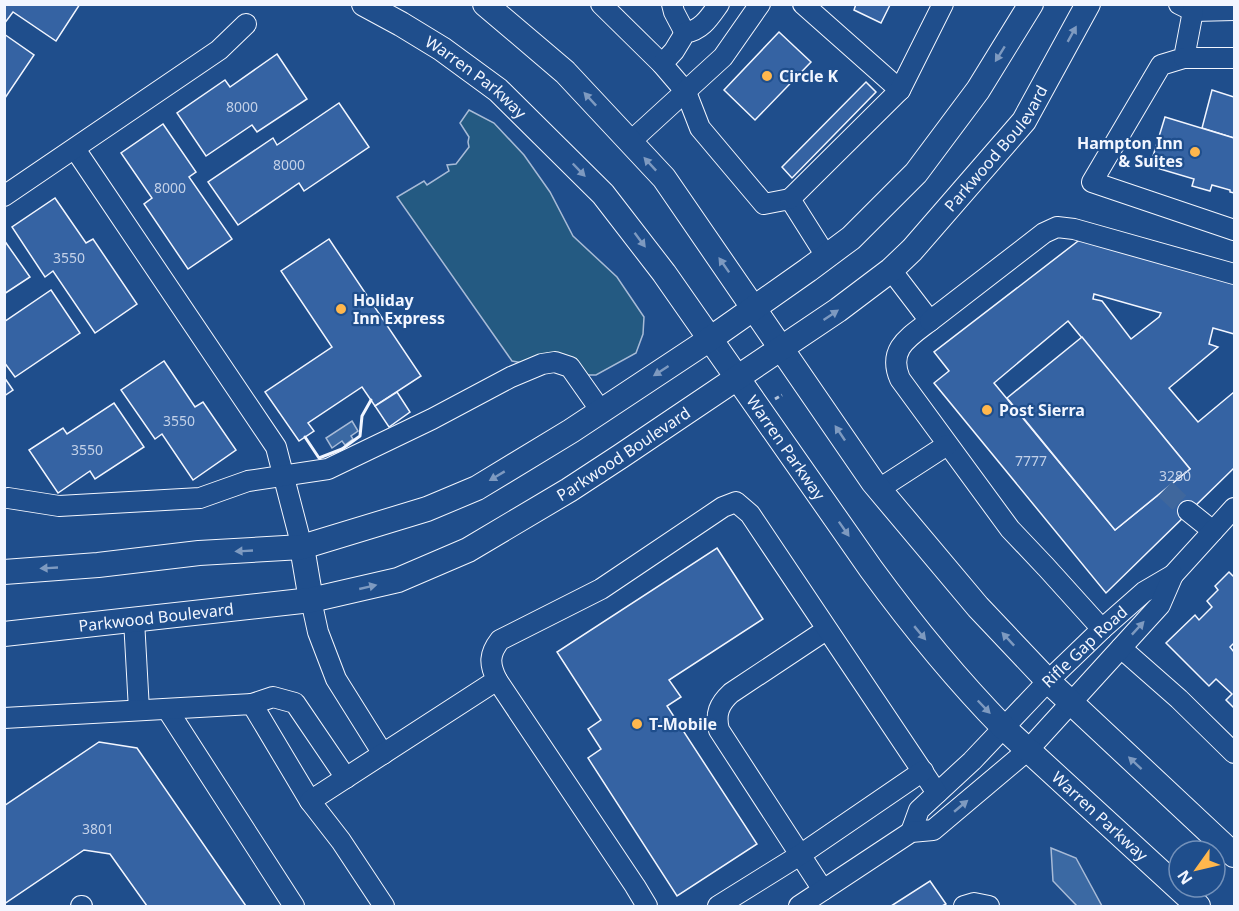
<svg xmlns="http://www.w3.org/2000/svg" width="1239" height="911" font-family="'Noto Sans',sans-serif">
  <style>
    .green { fill: #245a82; stroke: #a8bbd7; stroke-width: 1.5 }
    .water { fill: #3b69a3; stroke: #a8bbd7; stroke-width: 1.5 }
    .building { fill: #3563a3; stroke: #f2f6ff; stroke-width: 1.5; fill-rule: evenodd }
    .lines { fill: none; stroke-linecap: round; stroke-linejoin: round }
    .minor-tunnel { stroke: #3f679d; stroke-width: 20; stroke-dasharray: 20 10; stroke-linecap: butt }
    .minor-casing { stroke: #f2f6ff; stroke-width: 22 }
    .major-casing { stroke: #f2f6ff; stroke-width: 26 }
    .path { stroke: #b3c4dc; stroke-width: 3; stroke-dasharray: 4.5 3; stroke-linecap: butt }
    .minor { stroke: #1f4e8c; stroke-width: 20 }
    .major { stroke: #1f4e8c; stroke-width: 24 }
    .wall { stroke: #f2f6ff; stroke-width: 3 }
    .oneway { fill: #7e9ac0 }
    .poi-dot { fill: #ffb74d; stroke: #1f4e8c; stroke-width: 2 }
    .labels { text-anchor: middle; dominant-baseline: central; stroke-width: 4.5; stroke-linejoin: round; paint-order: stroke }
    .number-label { font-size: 14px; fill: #c3d1e8 }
    .poi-label { font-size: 16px; font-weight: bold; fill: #f2f6ff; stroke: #1f4e8c; text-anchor: start }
    .street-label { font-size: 16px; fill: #f2f6ff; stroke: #1f4e8c }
  </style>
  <rect width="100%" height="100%" fill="#1f4e8c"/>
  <path class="green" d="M469 110 494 123 524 155 550 192 573 236 617 277 644 317 643 334 636 353 596 375H586C566 349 551 347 523 363L512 361 397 197 424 181 427 185 449 171 447 165 456 164 469 147 468 142 469 137 460 123Z"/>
  <g class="water">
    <polygon points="352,421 358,431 351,436 353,439 345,445 342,441 332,448 326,438"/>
    <polygon points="1051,848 1076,858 1102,906 1077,906 1053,881"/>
  </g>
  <g class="building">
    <polygon points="4,4 80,4 56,41 13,12 4,24"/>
    <polygon points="856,4 889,4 890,5 881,23 854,10"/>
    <polygon points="779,32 811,62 755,120 724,90"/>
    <polygon points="4,34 34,55 5,98 4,98"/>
    <polygon points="277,54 307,99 257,132 252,125 206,156 177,113 225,80 230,87"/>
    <polygon points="866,82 876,92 792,178 782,167"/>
    <polygon points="1212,90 1234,97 1234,138 1202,128"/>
    <polygon points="339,103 369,147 304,191 299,183 238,225 208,182 273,138 277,145"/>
    <polygon points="1165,117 1234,138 1234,193 1230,192 1230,190 1212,185 1210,191 1192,186 1194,179 1150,166"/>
    <polygon points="163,124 196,172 189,177 232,239 188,269 144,204 152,198 121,153"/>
    <polygon points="55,198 86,243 93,239 137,304 95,333 53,271 45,277 12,227"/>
    <path d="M1082 238 1234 282V334L1213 328 1209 344 1218 347 1169 388 1198 422 1234 392V468L1106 593 934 383 949 371 934 352ZM1094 294 1161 313 1159 317 1131 339 1102 301 1093 299ZM1068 321 1190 469 1115 530 994 383Z"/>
    <polygon points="329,239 421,376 375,406 362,387 308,423 314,431 299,441 265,392 332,347 281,271"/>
    <polygon points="4,240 30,277 4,294"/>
    <polygon points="51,290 80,333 15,377 4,362 4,322"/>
    <polygon points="1082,337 1190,469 1115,530 1007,398"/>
    <polygon points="164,361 195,407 203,402 236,450 193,480 162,434 155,439 121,390"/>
    <polygon points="4,377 13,390 4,396"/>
    <polygon points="397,392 410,412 389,427 375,406"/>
    <polygon points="114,403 144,447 95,479 90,471 58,493 29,450 63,428 67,434"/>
    <polygon points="717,548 763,619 669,680 681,697 667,706 757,844 677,896 588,758 601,749 588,729 601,720 557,652"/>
    <polygon points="1229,572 1234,577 1234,643 1230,647 1234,652 1234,708 1226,700 1232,694 1216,679 1209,686 1166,643 1195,615 1199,620 1212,607 1207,601 1218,590 1215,586"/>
    <polygon points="99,742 137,748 246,906 147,906 110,854 84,850 4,904 4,806"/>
    <polygon points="930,881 946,904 942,906 891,906"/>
  </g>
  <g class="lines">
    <polyline class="minor-tunnel" points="1165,489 1188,511"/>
    <g class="minor-casing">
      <g id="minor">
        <polyline points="601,4 662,64 686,92 700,128 764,204 790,199 826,256"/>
        <polyline points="672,4 674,12 685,33"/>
        <polyline points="803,4 900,90"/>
        <polyline points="1179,4 1193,11 1234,10"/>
        <polyline points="1193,11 1184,58 1161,65 1092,182 1234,230"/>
        <polyline points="1184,58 1234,58"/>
        <path d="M662 64 674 51 685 33C702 30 709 18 719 4"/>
        <polyline points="630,142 723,57 760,4"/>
        <polyline points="75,149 276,447 302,547"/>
        <polyline points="4,196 219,50 246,24"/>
        <polyline points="790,199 900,90 943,4"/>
        <path d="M891 270 930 321C909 337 887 349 900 379L1010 529 1046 567 1102 629"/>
        <polyline points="930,321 1044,233 1057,227 1074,229 1234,274"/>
        <polyline points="879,489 947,445"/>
        <polyline points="8,498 59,506 200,498 248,481 328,469 432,419 511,377 542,364 555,362 570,367 601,411"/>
        <polyline points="1188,511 1213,531"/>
        <polyline points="311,600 318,632 336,679 383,754"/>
        <polyline points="134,620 139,710"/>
        <polyline points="1121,648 1179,699 1234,753"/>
        <polyline points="497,680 635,886 647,906"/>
        <polyline points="252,704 273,697 295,703 346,778"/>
        <polyline points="167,709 294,906"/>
        <polyline points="4,718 252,704 310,801"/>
        <path id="s1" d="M911 832 919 810 972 761 1048 681 1102 629 1144 592 1173 575 1234 508"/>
        <path d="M823 890 719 730C715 714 719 704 731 693L826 630"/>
        <polyline points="81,906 82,906"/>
        <path d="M384 906 341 841 310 801 497 680C489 664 489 654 500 640L601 589 723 507 736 502 750 514 937 793"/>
        <polyline points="718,906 800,855 923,771"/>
        <polyline points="799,906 911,832 933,830 1028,750 1160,605 1173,575"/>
        <polyline points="964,906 974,903 989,906"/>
      </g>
    </g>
    <g class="major-casing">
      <g id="major">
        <path id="s2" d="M364 4 401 24 442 49 498 90 603 194 664 273 871 569C912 625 955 678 1004 728L1198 906"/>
        <polyline points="485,4 565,72 664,178 873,482 978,607 1048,681 1234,855"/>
        <polyline points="302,547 311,600"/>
        <polyline points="4,572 98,565 199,553 302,547 427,509 477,488 571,431 710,339 808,270 851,238 916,173 978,90 1031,4"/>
        <path id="s3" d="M4 634 311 600 398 580 468 550 569 490 621 456 838 310 891 270 912 250 1024 121 1088 4"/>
      </g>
    </g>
    <polyline class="path" points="775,399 782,395"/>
    <use href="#minor" class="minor"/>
    <use href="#major" class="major"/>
    <polyline class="wall" points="305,437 319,458 342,449 360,436 362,416 371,400"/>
  </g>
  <defs><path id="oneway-solid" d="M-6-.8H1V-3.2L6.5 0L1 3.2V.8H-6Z" transform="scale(1.5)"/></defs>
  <g class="oneway">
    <use href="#oneway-solid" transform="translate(1072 34) rotate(-61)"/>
    <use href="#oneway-solid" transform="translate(1000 54) rotate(122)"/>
    <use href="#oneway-solid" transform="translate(590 99) rotate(-133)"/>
    <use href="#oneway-solid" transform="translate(650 164) rotate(-133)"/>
    <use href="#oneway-solid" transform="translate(579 170) rotate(46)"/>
    <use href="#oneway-solid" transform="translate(640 240) rotate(53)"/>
    <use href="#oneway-solid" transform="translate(724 265) rotate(-125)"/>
    <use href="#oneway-solid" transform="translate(831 315) rotate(-34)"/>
    <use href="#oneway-solid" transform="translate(661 371) rotate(147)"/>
    <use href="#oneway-solid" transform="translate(840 433) rotate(-124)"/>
    <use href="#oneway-solid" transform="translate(497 476) rotate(149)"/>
    <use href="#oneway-solid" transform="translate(844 529) rotate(55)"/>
    <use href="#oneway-solid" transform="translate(244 551) rotate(177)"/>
    <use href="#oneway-solid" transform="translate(49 568) rotate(177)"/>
    <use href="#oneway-solid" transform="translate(368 587) rotate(-13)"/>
    <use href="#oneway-solid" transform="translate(1138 628) rotate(-47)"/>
    <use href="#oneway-solid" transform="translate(920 633) rotate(50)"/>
    <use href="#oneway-solid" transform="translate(1008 639) rotate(-133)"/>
    <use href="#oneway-solid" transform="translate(984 707) rotate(46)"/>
    <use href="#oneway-solid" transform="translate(1135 763) rotate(-137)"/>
    <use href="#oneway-solid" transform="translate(961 806) rotate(-40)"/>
  </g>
  <g class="poi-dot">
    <circle cx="767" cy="76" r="6"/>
    <circle cx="1195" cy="152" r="6"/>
    <circle cx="341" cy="309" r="6"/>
    <circle cx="987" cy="410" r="6"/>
    <circle cx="637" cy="724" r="6"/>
  </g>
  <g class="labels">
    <g class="number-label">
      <text x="242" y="106">8000</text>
      <text x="289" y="164">8000</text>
      <text x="170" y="187">8000</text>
      <text x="69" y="257">3550</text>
      <text x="179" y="420">3550</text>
      <text x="87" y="449">3550</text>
      <text x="1031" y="460">7777</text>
      <text x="1175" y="475">3280</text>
      <text x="98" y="828">3801</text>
    </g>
    <g class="poi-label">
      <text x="779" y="76">Circle K</text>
      <text x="1183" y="143" text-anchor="end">Hampton Inn<tspan x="1183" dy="18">&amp; Suites</tspan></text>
      <text x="353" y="300">Holiday<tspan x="353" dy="18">Inn Express</tspan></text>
      <text x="999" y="410">Post Sierra</text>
      <text x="649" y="724">T-Mobile</text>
    </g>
    <g class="street-label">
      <text stroke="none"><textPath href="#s2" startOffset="134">Warren Parkway</textPath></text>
      <text stroke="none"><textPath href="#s3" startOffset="1143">Parkwood Boulevard</textPath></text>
      <text stroke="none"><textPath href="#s2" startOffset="620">Warren Parkway</textPath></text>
      <text stroke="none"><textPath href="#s3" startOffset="657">Parkwood Boulevard</textPath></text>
      <text stroke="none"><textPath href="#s3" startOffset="153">Parkwood Boulevard</textPath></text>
      <text stroke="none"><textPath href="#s1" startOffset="256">Rifle Gap Road</textPath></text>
      <text stroke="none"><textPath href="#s2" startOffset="1106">Warren Parkway</textPath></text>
    </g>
  </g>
  <rect width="1239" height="911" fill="none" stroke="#f2f6ff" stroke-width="12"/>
  <g transform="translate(1197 869) rotate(236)"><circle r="28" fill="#1f4e8c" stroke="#7391ba" stroke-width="1.5"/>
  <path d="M0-4.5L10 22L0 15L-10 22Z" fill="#ffb74d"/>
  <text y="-9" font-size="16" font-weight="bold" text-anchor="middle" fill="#f2f6ff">N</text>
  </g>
</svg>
